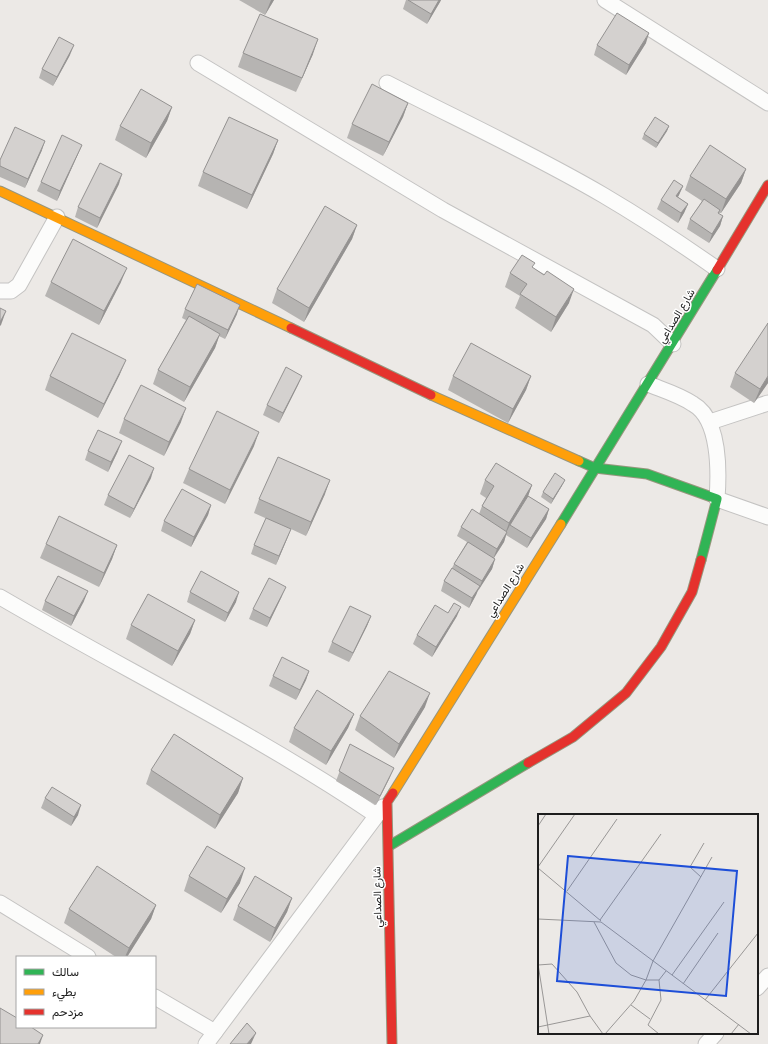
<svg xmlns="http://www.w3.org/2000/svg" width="768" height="1044" font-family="Ubuntu,Vazirmatn,sans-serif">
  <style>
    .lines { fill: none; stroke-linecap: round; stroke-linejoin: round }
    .street-casing { stroke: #c4c3c2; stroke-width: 17 }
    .fast-casing { stroke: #97967d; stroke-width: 11 }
    .slow-casing { stroke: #97967d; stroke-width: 11 }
    .jam-casing { stroke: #97967d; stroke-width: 11 }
    .street { stroke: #fcfcfb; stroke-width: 15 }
    .fast { stroke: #30b455; stroke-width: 9 }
    .slow { stroke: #ff9f0a; stroke-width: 9 }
    .jam { stroke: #e5322d; stroke-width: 9 }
    .wall { fill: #b6b4b2 }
    .shaded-wall { fill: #949291 }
    .building { fill: #d4d1cf; stroke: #949291 }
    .labels { text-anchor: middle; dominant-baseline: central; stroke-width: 3; stroke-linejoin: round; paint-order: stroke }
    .street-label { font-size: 11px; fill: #1d1d1d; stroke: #fff }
    .inset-road { fill: none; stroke: #999796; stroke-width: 1 }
    .view { fill: #1d4ed8; fill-opacity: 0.15; stroke: #1d4ed8; stroke-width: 2 }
    .inset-edge { fill: none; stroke: #1d1d1d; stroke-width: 2 }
  </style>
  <rect width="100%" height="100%" fill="#ece9e6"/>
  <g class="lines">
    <g class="street-casing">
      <g id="street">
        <polyline points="605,0 768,103"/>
        <polyline points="198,63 443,210 653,325 673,344"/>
        <path d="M387 83C459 120 533 154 603 195 642 218 680 243 717 269"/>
        <polyline points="0,291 11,291 19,285 57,217"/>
        <path d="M648 384C663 390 680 395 693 404 720 419 719 472 717 499L768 517"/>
        <polyline points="710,422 768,403"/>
        <path d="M0 597C125 670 256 734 376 815"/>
        <polyline points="0,903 88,957"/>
        <polyline points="757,988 768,976"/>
        <polyline points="155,997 215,1032"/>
        <polyline points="206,1044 383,807"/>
        <polyline points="706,1044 716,1033"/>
      </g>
    </g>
    <g class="fast-casing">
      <g id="fast">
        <polyline points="579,461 595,468 647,474 717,499 701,560"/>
        <polyline points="561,524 717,270"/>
        <polyline points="389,846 528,763"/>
      </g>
    </g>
    <g class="slow-casing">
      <g id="slow">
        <polyline points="0,191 291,328"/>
        <polyline points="431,395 579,461"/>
        <polyline points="393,793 561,524"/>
      </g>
    </g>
    <g class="jam-casing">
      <g id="jam">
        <polyline points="717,270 768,185"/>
        <polyline points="291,328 431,395"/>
        <polyline points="528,763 573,737 626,693 661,647 692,592 701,560"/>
        <polyline points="392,1044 387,802 393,793"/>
      </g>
    </g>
    <use href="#street" class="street"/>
    <use href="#fast" class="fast"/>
    <use href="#slow" class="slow"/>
    <use href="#jam" class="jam"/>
  </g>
  <g class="wall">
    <polygon points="239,0 274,0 265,15"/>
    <polygon points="406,0 441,0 427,24 403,9"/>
    <polygon points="646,43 626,75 594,55 597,45"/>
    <polygon points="243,53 313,54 296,92 238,67"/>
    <polygon points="70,55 53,86 39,78 42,69"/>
    <polygon points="408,103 403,117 383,156 347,138 352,124"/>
    <polygon points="172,107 167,121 146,158 115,140 120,126"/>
    <polygon points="669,126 667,131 656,148 642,139 644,134"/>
    <polygon points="278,140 273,154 247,209 198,186 203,172"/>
    <polygon points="82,145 78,154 57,201 37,191 41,182"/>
    <polygon points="42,150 25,188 0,177 0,160"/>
    <polygon points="746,169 741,183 721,213 719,213 719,214 723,216 720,226 709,243 687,229 690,219 702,201 685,190 690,176"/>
    <polygon points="119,184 97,228 75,217 78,207"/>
    <polygon points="683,186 678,197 688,204 684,213 678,223 657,209 661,200"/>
    <polygon points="357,225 352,239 304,322 272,303 277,289"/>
    <polygon points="533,268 569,303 551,332 515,308 520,296 505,287 510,273"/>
    <polygon points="51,282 121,282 99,325 45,296"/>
    <polygon points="185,309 237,314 225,339 219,336 215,348 184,402 153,384 158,370 186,320 182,318"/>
    <polygon points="735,373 768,383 754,403 730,387"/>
    <polygon points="120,374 98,418 45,390 50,376"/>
    <polygon points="302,376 298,385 279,423 263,415 267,405"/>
    <polygon points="453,376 531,376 526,390 508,423 448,390"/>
    <polygon points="124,419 181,422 164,456 119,433"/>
    <polygon points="254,446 225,504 183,483 189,469"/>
    <polygon points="88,451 118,451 108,472 85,460"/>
    <polygon points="151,478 130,518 104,505 108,495"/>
    <polygon points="485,480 532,485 528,496 549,509 546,519 527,548 506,535 504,542 494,558 495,559 492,569 478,590 476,595 469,608 441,591 444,581 452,568 454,564 467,542 457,536 461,527 479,514 482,506 486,498 480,494"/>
    <polygon points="563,484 551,504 541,497 543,492"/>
    <polygon points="325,494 306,536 291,529 276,565 251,554 254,545 274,522 254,513 259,499"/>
    <polygon points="211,505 208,515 191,547 161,531 164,521"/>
    <polygon points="46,544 117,545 112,559 99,587 40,558"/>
    <polygon points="190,592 236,602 225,622 187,602"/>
    <polygon points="282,596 267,627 249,619 253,609"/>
    <polygon points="45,601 84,601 71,626 42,610"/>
    <polygon points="448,613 457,616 432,657 413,644 417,635"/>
    <polygon points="371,616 367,626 349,662 328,652 332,642"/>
    <polygon points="195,620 190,634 172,666 126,639 131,625"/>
    <polygon points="309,671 306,680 296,700 269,686 273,676"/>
    <polygon points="425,707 394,758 355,730 360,716"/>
    <polygon points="354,714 348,728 326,765 289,742 294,728"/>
    <polygon points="350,744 390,777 376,805 336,781"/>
    <polygon points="151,770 243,778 238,793 215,829 146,784"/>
    <polygon points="45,798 78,815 71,826 41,808"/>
    <polygon points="189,876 240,883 221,913 184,891"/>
    <polygon points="292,898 287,912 270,942 233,920 238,906"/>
    <polygon points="156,905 151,919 127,957 116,957 64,923 69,909"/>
  </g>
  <g class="shaded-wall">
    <polygon points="271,0 274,0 265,15"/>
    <polygon points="439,0 441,0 440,2 427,24 431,14"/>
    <polygon points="649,33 646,43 626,75 629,65"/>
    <polygon points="318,39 313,54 296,92 302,78"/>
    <polygon points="74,45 70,55 53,86 57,77"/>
    <polygon points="408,103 403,117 383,156 389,142"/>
    <polygon points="172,107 167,121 146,158 151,143"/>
    <polygon points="669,126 667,131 656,148 658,143"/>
    <polygon points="278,140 273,154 247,209 252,195"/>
    <polygon points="45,141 42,150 25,188 28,179"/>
    <polygon points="82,145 78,154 57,201 60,191"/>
    <polygon points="746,169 741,183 721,213 726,199"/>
    <polygon points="122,174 119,184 97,228 100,218"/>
    <polygon points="683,186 679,195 673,205 676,196"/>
    <polygon points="688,204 684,213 678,223 681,213"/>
    <polygon points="723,216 720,226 709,243 712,234"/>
    <polygon points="357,225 352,239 304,322 309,308"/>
    <polygon points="127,268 121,282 99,325 104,311"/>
    <polygon points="574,289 569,303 551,332 556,317"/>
    <polygon points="240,305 237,314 225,339 228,330"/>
    <polygon points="6,311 1,325 0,326 0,322"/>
    <polygon points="220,334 215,348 184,402 190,387"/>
    <polygon points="126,360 120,374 98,418 104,404"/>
    <polygon points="302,376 298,385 279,423 283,413"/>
    <polygon points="531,376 526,390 508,423 513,409"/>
    <polygon points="768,376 768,383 754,403 760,389"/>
    <polygon points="186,408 181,422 164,456 169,442"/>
    <polygon points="259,432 254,446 225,504 230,490"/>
    <polygon points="122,441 118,451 108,472 111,462"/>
    <polygon points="154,468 151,478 130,518 134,509"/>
    <polygon points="330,480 325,494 306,536 311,522"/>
    <polygon points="565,480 563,484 551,504 553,499"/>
    <polygon points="532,485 527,499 510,525 504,537 509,523"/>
    <polygon points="211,505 208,515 191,547 194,537"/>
    <polygon points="549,509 546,519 527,548 531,538"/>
    <polygon points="291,529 287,539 276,565 279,556"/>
    <polygon points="507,532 504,542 493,559 497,549"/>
    <polygon points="117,545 112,559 99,587 104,573"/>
    <polygon points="495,559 492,569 478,591 482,581"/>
    <polygon points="480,586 476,595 469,608 472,598"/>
    <polygon points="286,587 282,596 267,627 270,618"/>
    <polygon points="88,591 84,601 71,626 74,616"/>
    <polygon points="239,592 236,602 225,622 228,613"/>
    <polygon points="461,607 457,616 432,657 436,647"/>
    <polygon points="371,616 367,626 349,662 353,653"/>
    <polygon points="195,620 190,634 172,666 178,651"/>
    <polygon points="309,671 306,680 296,700 300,690"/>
    <polygon points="430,693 425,707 394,758 399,744"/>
    <polygon points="354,714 348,728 326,765 331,751"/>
    <polygon points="394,768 390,777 376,805 380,796"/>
    <polygon points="243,778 238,793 215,829 220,815"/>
    <polygon points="81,805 78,815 71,826 74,817"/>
    <polygon points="245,868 240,883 221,913 227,899"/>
    <polygon points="292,898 287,912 270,942 275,928"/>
    <polygon points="156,905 151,919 127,957 125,957 129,948"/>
    <polygon points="256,1033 251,1044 247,1044"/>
    <polygon points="43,1035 40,1044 38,1044"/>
  </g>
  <g class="building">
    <polygon points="408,0 439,0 431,14"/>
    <polygon points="617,13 649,33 629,65 597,45"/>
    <polygon points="260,14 318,39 302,78 243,53"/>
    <polygon points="59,37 74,45 57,77 42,69"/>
    <polygon points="372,84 408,103 389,142 352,124"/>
    <polygon points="141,89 172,107 151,143 120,126"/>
    <polygon points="229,117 278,140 252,195 203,172"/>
    <polygon points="655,117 669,126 658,143 644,134"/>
    <polygon points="15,127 45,141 28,179 0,166 0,160"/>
    <polygon points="62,135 82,145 60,191 41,182"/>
    <polygon points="710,145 746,169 726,199 690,176"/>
    <polygon points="100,163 122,174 100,218 78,207"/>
    <polygon points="674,180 683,186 676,196 688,204 681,213 661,200"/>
    <polygon points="704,199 720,210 718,213 723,216 712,234 690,219"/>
    <polygon points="325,206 357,225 309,308 277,289"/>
    <polygon points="73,239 127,268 104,311 51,282"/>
    <polygon points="522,255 535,263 532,267 544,275 547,271 574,289 556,317 520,294 527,284 510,273"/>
    <polygon points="197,284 240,305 228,330 185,309"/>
    <polygon points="0,308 6,311 0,322"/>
    <polygon points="189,316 220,334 190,387 158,370"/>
    <polygon points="768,323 768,376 760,389 735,373"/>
    <polygon points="72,333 126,360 104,404 50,376"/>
    <polygon points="471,343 531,376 513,409 453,376"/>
    <polygon points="286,367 302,376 283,413 267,405"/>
    <polygon points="141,385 186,408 169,442 124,419"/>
    <polygon points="217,411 259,432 230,490 189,469"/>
    <polygon points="98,430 122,441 111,462 88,451"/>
    <polygon points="129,455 154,468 134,509 108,495"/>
    <polygon points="278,457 330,480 311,522 259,499"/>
    <polygon points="496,463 532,485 509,523 482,506 494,486 485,480"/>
    <polygon points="555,473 565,480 553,499 543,492"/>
    <polygon points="182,489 211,505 194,537 164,521"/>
    <polygon points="528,496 549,509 531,538 510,525"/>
    <polygon points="472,509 507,532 497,549 461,527"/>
    <polygon points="59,516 117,545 104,573 46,544"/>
    <polygon points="266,518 291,529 279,556 254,545"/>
    <polygon points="468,542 495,559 482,581 454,564"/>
    <polygon points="452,568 480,586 472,598 444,581"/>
    <polygon points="201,571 239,592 228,613 190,592"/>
    <polygon points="58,576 88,591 74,616 45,601"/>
    <polygon points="269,578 286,587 270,618 253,609"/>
    <polygon points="148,594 195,620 178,651 131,625"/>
    <polygon points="454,603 461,607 436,647 417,635 435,605 448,613"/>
    <polygon points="350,606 371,616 353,653 332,642"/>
    <polygon points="282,657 309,671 300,690 273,676"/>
    <polygon points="389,671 430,693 399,744 360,716"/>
    <polygon points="317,690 354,714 331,751 294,728"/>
    <polygon points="174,734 243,778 220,815 151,770"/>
    <polygon points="350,744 394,768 380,796 339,771"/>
    <polygon points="52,787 81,805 74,817 45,798"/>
    <polygon points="207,846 245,868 227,899 189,876"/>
    <polygon points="97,866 156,905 129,948 69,909"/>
    <polygon points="255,876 292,898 275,928 238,906"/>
    <polygon points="0,1008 17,1018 17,1027 31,1027 43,1035 38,1044 0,1044"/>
    <polygon points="247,1023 256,1033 247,1044 230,1044"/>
  </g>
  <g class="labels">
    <g class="street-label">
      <text transform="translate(676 316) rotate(-59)">شارع الصداعي</text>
      <text transform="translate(505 590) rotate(-58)">شارع الصداعي</text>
      <text transform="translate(377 897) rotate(-91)">شارع الصداعي</text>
    </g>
  </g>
  <g transform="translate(538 814)">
    <rect width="220" height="220" fill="#ece9e6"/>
    <path class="inset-road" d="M0 12 8 0M0 53 37 0M0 54 63 107M163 63 152 53 166 29M29 77 79 5M0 105 63 108 213 220M62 106 123 20M56 108 78 149 93 161 108 166 115 147 174 43M0 150 11 220M0 151 14 150 39 178 52 202M134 161 186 88M121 166 123 186 110 211 121 220M145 170 180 119M167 186 220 119M93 191 112 205M0 213 52 202 65 220M67 220 96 187 108 166H121L128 157M193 220 201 210"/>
    <path class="view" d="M30 42 199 57 188 182 19 167Z"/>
    <rect width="220" height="220" class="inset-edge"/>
  </g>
  <rect x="16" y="956" width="140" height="72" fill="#ffffff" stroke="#a5a5a5"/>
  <rect x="24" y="969" width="20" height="6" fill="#30b455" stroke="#a5a5a5"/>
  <text x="52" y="976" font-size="12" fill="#1d1d1d">سالك</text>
  <rect x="24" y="989" width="20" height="6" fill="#ff9f0a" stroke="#a5a5a5"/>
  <text x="52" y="996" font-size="12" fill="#1d1d1d">بطيء</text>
  <rect x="24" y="1009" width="20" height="6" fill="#e5322d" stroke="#a5a5a5"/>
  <text x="52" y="1016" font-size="12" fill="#1d1d1d">مزدحم</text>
</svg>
